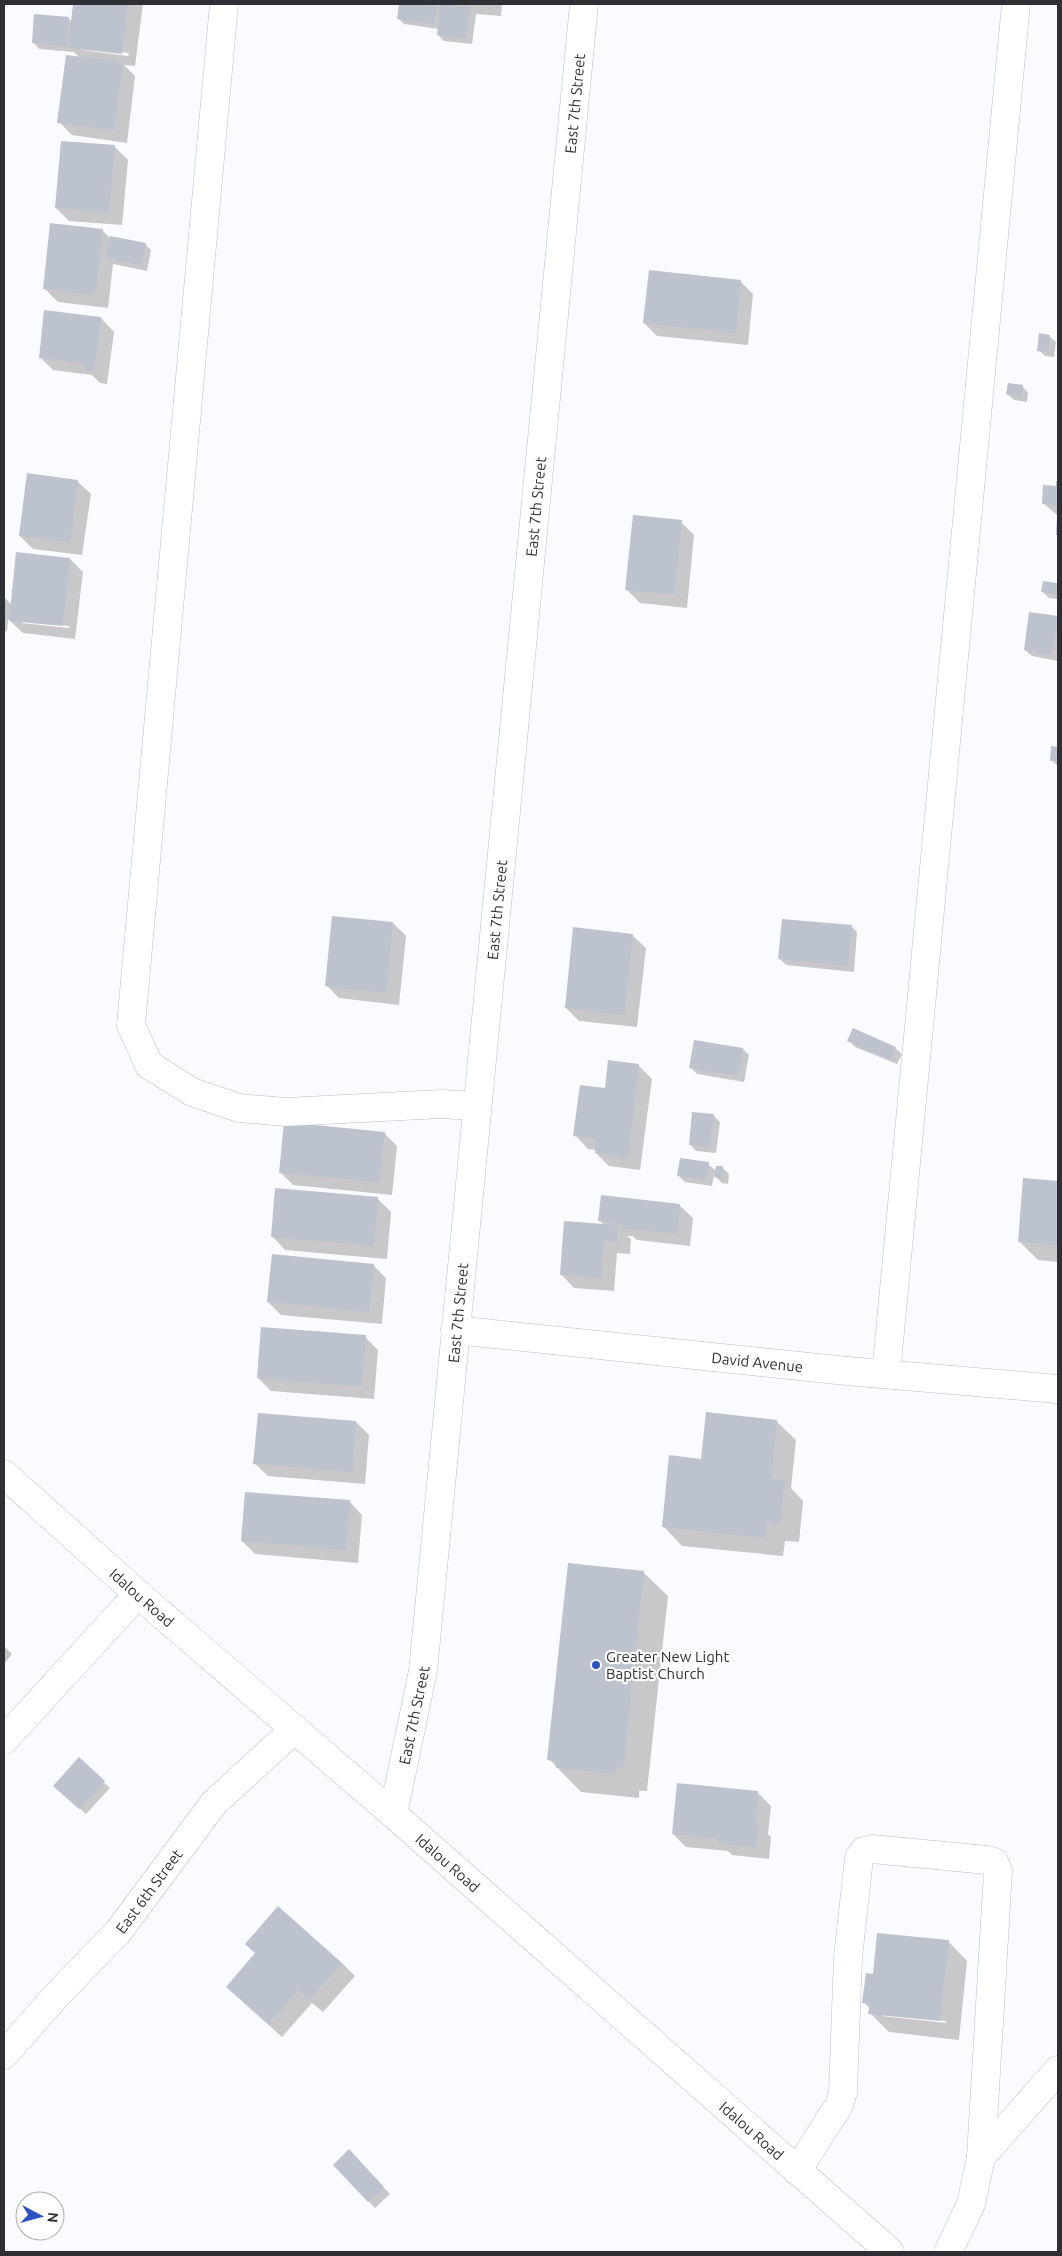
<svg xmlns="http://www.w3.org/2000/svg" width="1062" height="2256" font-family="Ubuntu,sans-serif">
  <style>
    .shadow { fill: #0003; fill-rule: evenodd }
    .building { fill: #bcc2ce }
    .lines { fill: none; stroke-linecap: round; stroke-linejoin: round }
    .minor-casing { stroke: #b9bfcb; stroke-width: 29 }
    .major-casing { stroke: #b9bfcb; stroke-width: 29 }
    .minor { stroke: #fff; stroke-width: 28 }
    .major { stroke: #fff; stroke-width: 28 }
    .poi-dot { fill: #2f52c2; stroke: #fff; stroke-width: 2 }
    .labels { text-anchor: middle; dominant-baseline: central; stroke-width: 4.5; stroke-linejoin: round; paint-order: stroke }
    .street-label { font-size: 15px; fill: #2e3035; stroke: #fff }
    .poi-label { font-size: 15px; fill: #2e3035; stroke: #fff; text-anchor: start }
  </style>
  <rect width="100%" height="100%" fill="#fafbfe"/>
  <g class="shadow">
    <path d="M74 4H143L135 66 124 65 135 76 127 143 72 135 59 122 80 58 74 52 39 49 33 42 68 18 72 22ZM82 48 129 53 128 56 82 50Z"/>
    <polygon points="400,4 502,4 501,16 476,14 472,44 444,41 438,35 439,29 404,24 398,18"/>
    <polygon points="114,146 128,160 122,225 69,221 56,208"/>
    <polygon points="102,230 111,239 145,244 151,250 147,271 113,264 108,308 58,302 45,289"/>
    <polygon points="740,281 753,294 748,345 657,336 644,323"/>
    <polygon points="101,318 114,332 107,384 100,383 92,375 53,370 40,357"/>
    <polygon points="1049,336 1056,342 1054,357 1045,356 1039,350"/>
    <polygon points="1022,386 1028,393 1027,402 1014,400 1007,394"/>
    <polygon points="77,481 91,494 82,555 33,549 20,536"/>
    <polygon points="1057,482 1058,482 1058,536 1058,516 1043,503 1057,487"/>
    <polygon points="681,522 694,535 687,608 640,603 627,590"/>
    <path d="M70 559 83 572 75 639 23 633 8 619 7 631H4V597L12 605ZM22 621 69 626V628L22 623Z"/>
    <polygon points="1057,584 1058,599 1049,598 1042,591"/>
    <polygon points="1057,618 1058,661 1032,656 1025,650"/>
    <polygon points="1052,748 1058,748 1058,766 1051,760"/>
    <polygon points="393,923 406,936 399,1005 339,998 326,985"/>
    <polygon points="851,926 857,932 854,972 786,965 779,958"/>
    <polygon points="632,935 646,948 637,1027 579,1021 566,1008"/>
    <polygon points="849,1040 895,1048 902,1054 897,1064 855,1047"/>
    <polygon points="743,1049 749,1055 744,1082 697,1074 691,1068"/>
    <polygon points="639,1066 652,1079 640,1170 609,1166 596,1153 596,1150 588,1149 575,1135 606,1089"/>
    <polygon points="713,1115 720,1122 716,1153 696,1151 690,1144"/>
    <polygon points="384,1133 397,1146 392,1195 293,1185 280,1172"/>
    <polygon points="708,1164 716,1171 723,1168 729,1174 728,1184 722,1183 714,1175 712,1186 685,1182 679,1176"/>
    <polygon points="1024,1179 1058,1182 1058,1262 1038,1260 1019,1241"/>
    <polygon points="378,1199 391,1212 387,1259 285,1250 272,1236"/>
    <polygon points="679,1205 693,1218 690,1246 637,1240 633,1236 627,1236 631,1239 630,1254 617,1253 614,1291 574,1288 561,1274 604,1225 600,1221"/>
    <polygon points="373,1265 386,1278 382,1324 281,1315 268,1302"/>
    <polygon points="365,1337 378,1350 374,1399 271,1391 258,1378"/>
    <polygon points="776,1421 796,1440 791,1488 803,1501 799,1542 785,1541 783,1556 682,1546 663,1526"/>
    <polygon points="356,1422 369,1435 365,1484 268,1476 254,1463"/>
    <polygon points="349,1501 362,1515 358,1563 255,1554 242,1541"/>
    <polygon points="643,1572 668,1596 647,1791 639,1791 639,1798 581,1792 549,1759"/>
    <polygon points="4,1646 12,1654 4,1664"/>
    <polygon points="79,1759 110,1788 86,1814 61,1792"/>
    <polygon points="758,1793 771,1806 768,1834 771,1837 769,1859 732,1855 728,1851 686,1847 673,1834"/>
    <path d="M948 1941 967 1961 959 2040 889 2032 870 2013V2009L864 2002 874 1975ZM882 2014 946 2021V2023L882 2016Z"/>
    <polygon points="342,1963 355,1976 323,2012 312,2003 282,2037 241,2000"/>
    <polygon points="349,2151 390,2194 375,2208 334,2165"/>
  </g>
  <g class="building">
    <polygon points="73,4 128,4 122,54 68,48"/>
    <polygon points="399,4 437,6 434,24 397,19"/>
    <polygon points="440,4 470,7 466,39 437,35"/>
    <polygon points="34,14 69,17 66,46 32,43"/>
    <polygon points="66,55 123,62 114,130 57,123"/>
    <polygon points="61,141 115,145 109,213 55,208"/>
    <polygon points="50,223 103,229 95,295 43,289"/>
    <polygon points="110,236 146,243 141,265 106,258"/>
    <polygon points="649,270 741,280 736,333 643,323"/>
    <polygon points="44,310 101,317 94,372 85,370 86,364 39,358"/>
    <polygon points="1039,333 1050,335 1048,352 1037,351"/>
    <polygon points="1008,383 1023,385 1021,397 1006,394"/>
    <polygon points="27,473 78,480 70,542 19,536"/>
    <polygon points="1056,481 1058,481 1058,505 1042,504 1043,485 1056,486"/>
    <polygon points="633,515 682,520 674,595 625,590"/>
    <polygon points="1057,516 1058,516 1058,535 1056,535"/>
    <polygon points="16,552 70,558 63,626 9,621"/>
    <polygon points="1043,581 1057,583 1055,594 1041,592"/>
    <polygon points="1029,612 1058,616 1052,655 1024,650"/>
    <polygon points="1051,746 1058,747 1058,761 1050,761"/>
    <polygon points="332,916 393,922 386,993 325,986"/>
    <polygon points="782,919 852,925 848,966 778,959"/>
    <polygon points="573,927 633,934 624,1015 565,1008"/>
    <polygon points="853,1028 896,1047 890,1059 847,1041"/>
    <polygon points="694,1040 743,1048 738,1076 689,1068"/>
    <polygon points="608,1060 639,1064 628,1158 595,1153 596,1139 573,1136 580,1085 605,1088"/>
    <polygon points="692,1112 714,1114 710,1147 689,1145"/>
    <polygon points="284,1122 385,1132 379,1182 279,1173"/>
    <polygon points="680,1158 709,1162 706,1180 677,1176"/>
    <polygon points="716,1166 723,1166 722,1178 714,1177"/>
    <polygon points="1023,1178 1058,1181 1058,1245 1018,1242"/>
    <polygon points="275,1188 378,1197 374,1246 271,1237"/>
    <polygon points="601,1195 680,1204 677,1234 623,1228 623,1224 598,1221"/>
    <polygon points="564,1221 618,1225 617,1242 604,1241 601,1278 560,1275"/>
    <polygon points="272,1254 374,1264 369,1312 267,1302"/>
    <polygon points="261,1327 366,1335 362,1387 257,1378"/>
    <polygon points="706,1412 777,1420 771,1479 785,1480 780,1524 766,1522 765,1538 662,1527 669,1455 701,1459"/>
    <polygon points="258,1413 356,1421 352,1472 253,1464"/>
    <polygon points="245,1492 350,1500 346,1550 241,1541"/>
    <polygon points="568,1563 644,1571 623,1768 615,1767 615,1774 556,1768 556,1761 547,1760"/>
    <polygon points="79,1757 105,1781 79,1809 53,1786"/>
    <polygon points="677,1783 758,1791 755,1823 758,1823 756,1847 717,1843 718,1839 672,1834"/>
    <polygon points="278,1906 342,1963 309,2000 298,1990 268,2024 226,1987 255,1953 245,1944"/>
    <polygon points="877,1933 949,1940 940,2021 868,2014 870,2004 862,2003 866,1973 873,1974"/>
    <polygon points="349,2149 384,2187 368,2202 333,2165"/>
  </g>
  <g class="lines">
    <g class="minor-casing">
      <g id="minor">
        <polyline points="224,4 131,1025 149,1065 192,1092 239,1108 286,1112 441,1104 477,1106"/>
        <path id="s1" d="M455 1330 847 1371 1058 1389"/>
        <polyline points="886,1374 1016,4"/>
        <polyline points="4,1740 138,1594"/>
        <path id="s2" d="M393 1814 423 1671 584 4"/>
        <path id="s3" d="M4 2055 55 1997 118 1932 214 1803 295 1729"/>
        <polyline points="797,2171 839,2105 843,2092 848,1957 859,1858 864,1851 872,1849 987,1860 994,1862 998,1871 981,2157"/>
        <polyline points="948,2252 971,2204 981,2157 1058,2070"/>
      </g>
    </g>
    <g class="major-casing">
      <g id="major">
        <path id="s4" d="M4 1474 138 1594 393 1814 890 2252"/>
      </g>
    </g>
    <use href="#minor" class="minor"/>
    <use href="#major" class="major"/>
  </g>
  <circle class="poi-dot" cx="596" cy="1665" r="5"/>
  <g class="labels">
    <g class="street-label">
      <text stroke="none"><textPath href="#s2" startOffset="1721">East 7th Street</textPath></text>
      <text stroke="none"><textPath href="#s2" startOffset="1316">East 7th Street</textPath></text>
      <text stroke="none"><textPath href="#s2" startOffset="911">East 7th Street</textPath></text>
      <text stroke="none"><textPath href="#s2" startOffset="506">East 7th Street</textPath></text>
      <text stroke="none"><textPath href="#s1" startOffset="304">David Avenue</textPath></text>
      <text stroke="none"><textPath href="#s4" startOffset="185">Idalou Road</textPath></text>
      <text stroke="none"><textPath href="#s2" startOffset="101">East 7th Street</textPath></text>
      <text stroke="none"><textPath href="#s4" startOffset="590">Idalou Road</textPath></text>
      <text stroke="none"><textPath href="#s3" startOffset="219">East 6th Street</textPath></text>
      <text stroke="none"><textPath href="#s4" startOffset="995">Idalou Road</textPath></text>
    </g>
    <g class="poi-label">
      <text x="606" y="1656">Greater New Light<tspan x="606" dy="17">Baptist Church</tspan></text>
    </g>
  </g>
  <rect width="1062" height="2256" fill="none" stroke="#2e3035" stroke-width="10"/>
  <g transform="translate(40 2216) rotate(96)"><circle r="24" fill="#ffffff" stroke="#abacae"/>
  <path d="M0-4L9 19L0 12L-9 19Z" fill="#2f52c2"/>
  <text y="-8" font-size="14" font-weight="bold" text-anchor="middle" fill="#2e3035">N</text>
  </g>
</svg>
